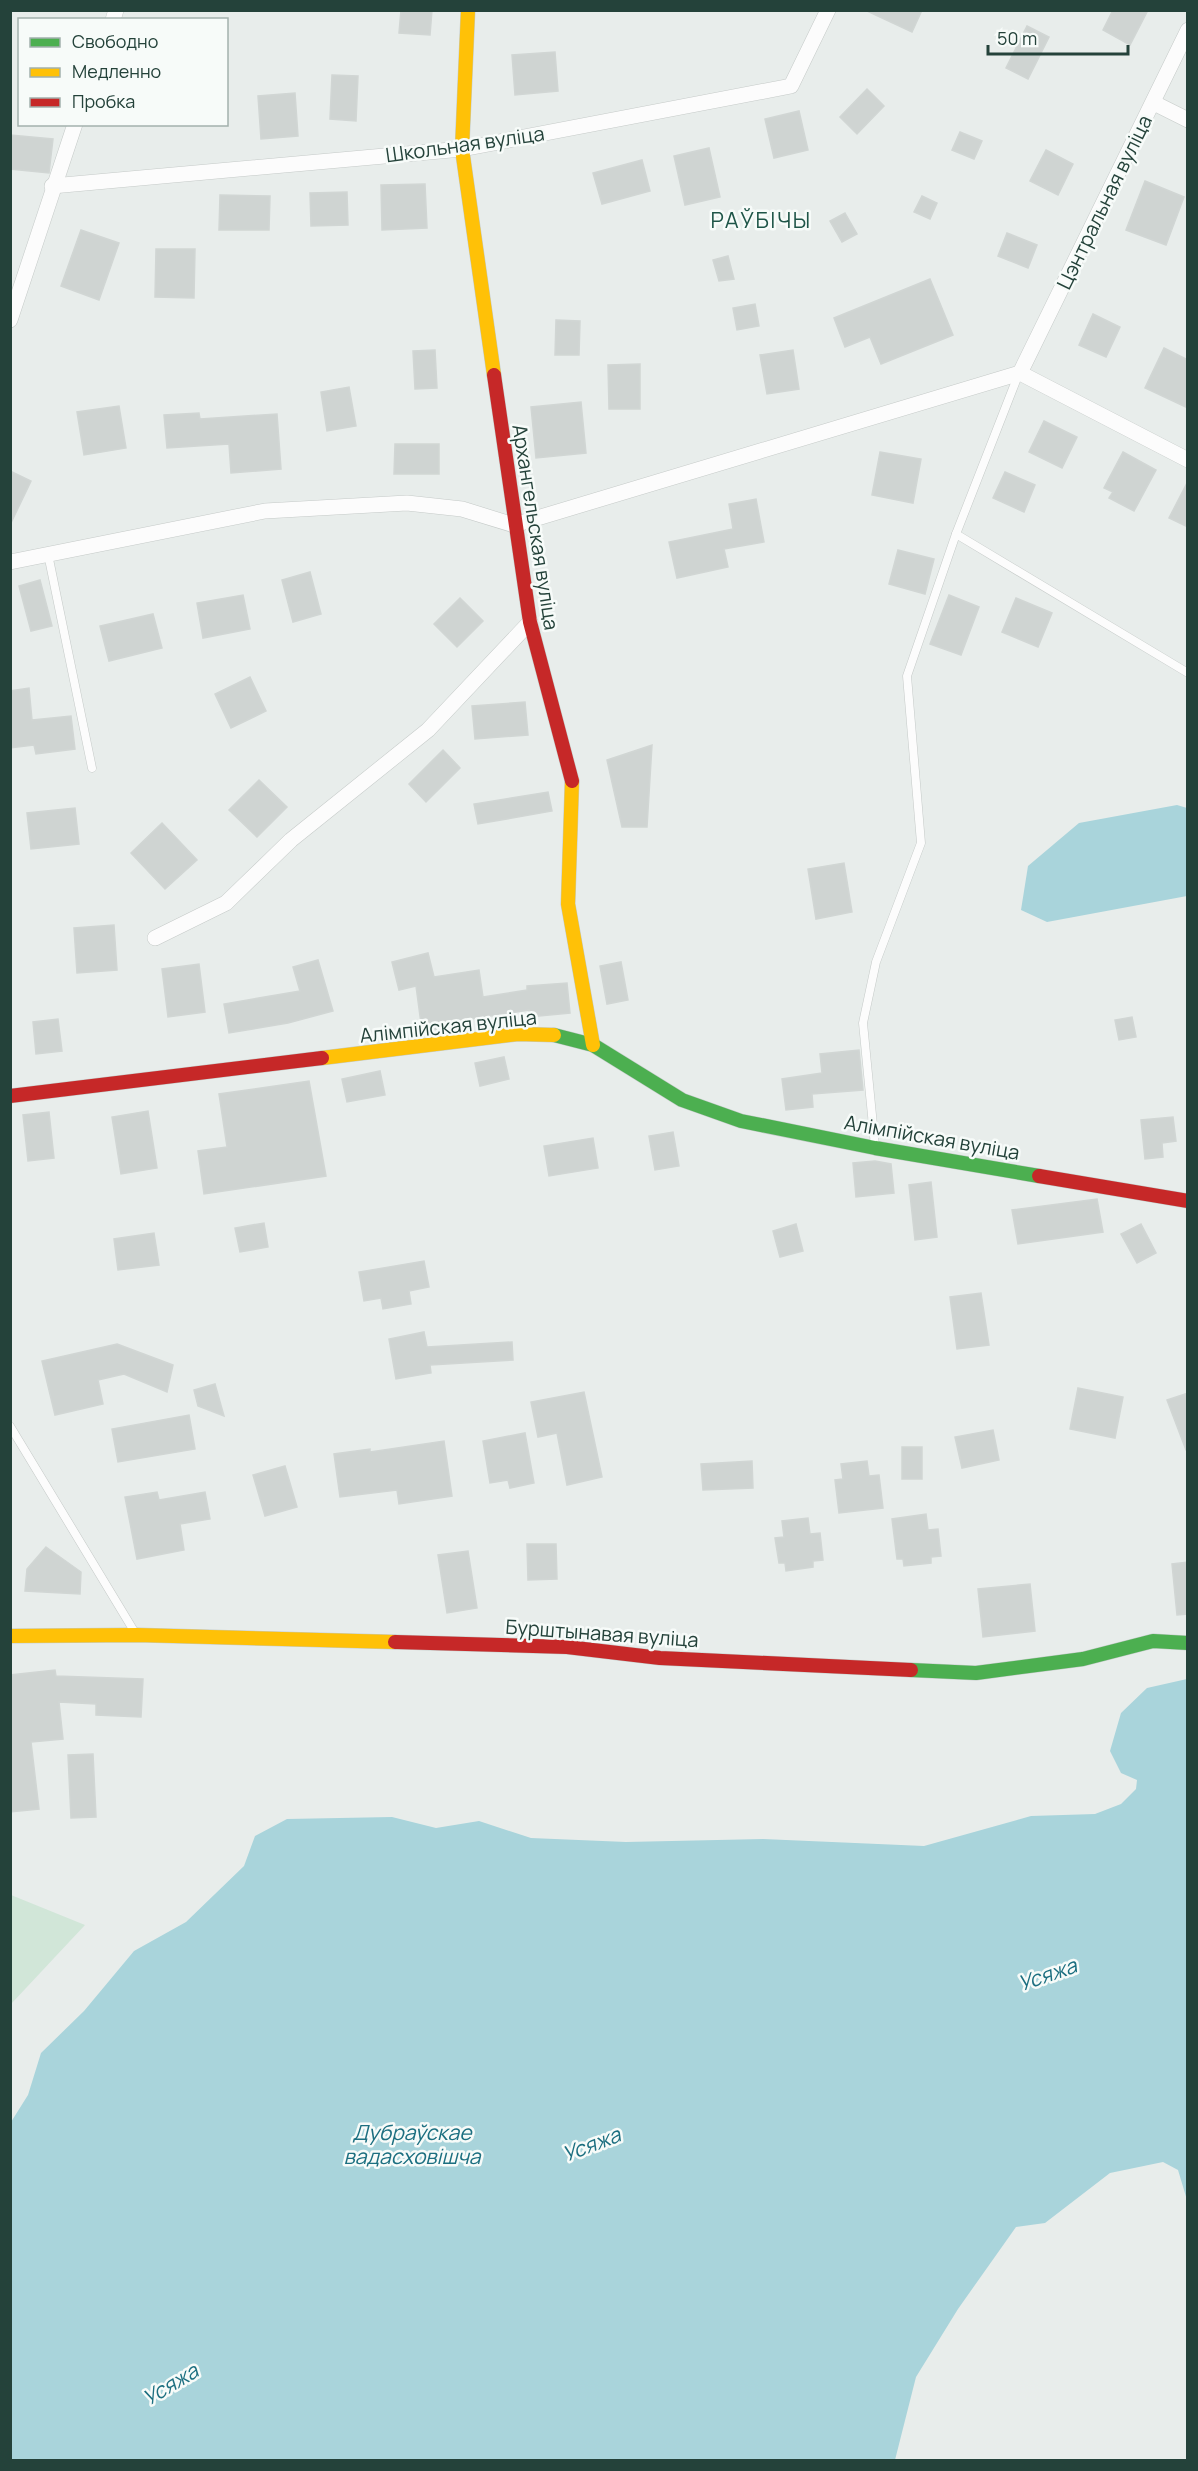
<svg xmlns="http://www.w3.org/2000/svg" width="1198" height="2471" font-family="Manrope,sans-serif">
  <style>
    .green { fill: #d1e6d8 }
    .water { fill: #a9d4db }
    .building { fill: #cfd4d2; stroke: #d1d6d4; stroke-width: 1.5 }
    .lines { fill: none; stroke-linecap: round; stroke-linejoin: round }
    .lane-casing { stroke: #c5cac8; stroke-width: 9 }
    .street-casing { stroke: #c5cac8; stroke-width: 16 }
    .fast-casing { stroke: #c3cbc8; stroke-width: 15 }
    .slow-casing { stroke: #c3cbc8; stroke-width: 15 }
    .jam-casing { stroke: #c3cbc8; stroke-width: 15 }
    .lane { stroke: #fcfcfc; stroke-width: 8 }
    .street { stroke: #fcfcfc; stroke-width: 15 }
    .fast { stroke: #4caf50; stroke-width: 14 }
    .slow { stroke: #ffc107; stroke-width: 14 }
    .jam { stroke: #c62828; stroke-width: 14 }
    .labels { text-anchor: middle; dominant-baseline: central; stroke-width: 5; stroke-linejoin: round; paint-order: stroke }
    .street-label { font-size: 20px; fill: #24423a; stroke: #f7fbf9 }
    .water-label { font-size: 21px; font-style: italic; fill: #1c6f80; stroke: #f7fbf9 }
    .quarter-label { font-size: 22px; letter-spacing: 1.5px; fill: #1f5548; stroke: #f7fbf9 }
  </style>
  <rect width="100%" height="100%" fill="#e8edeb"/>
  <polygon class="green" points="11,1895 85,1925 11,2004"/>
  <g class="water">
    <polygon points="1177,805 1187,808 1187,896 1047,922 1021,910 1028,866 1079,823"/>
    <polygon points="1187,1679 1187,2200 1178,2170 1163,2162 1110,2173 1045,2223 1016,2227 958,2309 916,2377 895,2460 11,2460 11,2122 28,2095 41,2053 84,2011 134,1951 186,1922 244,1866 255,1836 287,1819 392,1817 436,1828 479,1821 531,1838 626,1842 763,1839 924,1846 1031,1816 1095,1814 1121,1804 1136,1789 1137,1780 1121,1773 1110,1751 1121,1713 1147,1688"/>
  </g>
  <g class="building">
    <polygon points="401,10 432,10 430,35 399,33"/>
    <polygon points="865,10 922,10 912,32"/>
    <polygon points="1113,10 1148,10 1130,45 1103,30"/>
    <polygon points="1027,26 1049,37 1028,79 1006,68"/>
    <polygon points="555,52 558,91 515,95 512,55"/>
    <polygon points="332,75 358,76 356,121 330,119"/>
    <polygon points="867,89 884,106 857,134 840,117"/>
    <polygon points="295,93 298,136 261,139 258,96"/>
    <polygon points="799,111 808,150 774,158 765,119"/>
    <polygon points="960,132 982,141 974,159 952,150"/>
    <polygon points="10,135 53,139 49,173 10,169"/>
    <polygon points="709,148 720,197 685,205 674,156"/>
    <polygon points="1046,150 1073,164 1058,195 1030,181"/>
    <polygon points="642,160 650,191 602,204 593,173"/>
    <polygon points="1145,181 1184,197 1166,245 1126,230"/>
    <polygon points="425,184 427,228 382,230 381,185"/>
    <polygon points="347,192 348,225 311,226 310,193"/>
    <polygon points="220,195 270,196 269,230 219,230"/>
    <polygon points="922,196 937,203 930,219 914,212"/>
    <polygon points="845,213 857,234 842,242 830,221"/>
    <polygon points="81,230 119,243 99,300 61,286"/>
    <polygon points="1007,233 1037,245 1028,268 998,256"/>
    <polygon points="156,249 195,249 194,298 155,297"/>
    <polygon points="728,256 734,279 719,281 713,260"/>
    <polygon points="930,279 953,335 881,364 870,337 845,347 834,318"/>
    <polygon points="755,304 759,326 737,330 733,308"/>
    <polygon points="1093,314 1120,327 1106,357 1079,345"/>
    <polygon points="556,320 580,321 579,355 555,355"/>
    <polygon points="1164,348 1188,360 1188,408 1145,388"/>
    <polygon points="435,350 437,388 415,389 413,351"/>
    <polygon points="793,350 799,389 767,394 760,355"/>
    <polygon points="640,364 640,409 609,409 608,365"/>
    <polygon points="349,387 356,426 327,431 321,392"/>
    <polygon points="581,402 586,453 536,458 531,407"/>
    <polygon points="119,406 126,448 84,455 77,412"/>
    <polygon points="199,413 200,419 277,414 281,469 231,473 229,444 167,448 164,415"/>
    <polygon points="1044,421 1077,437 1062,468 1029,452"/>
    <polygon points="395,444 439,444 439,474 394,474"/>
    <polygon points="880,452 921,459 913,503 872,495"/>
    <polygon points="1123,452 1156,470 1134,511 1109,498 1113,492 1104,488"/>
    <polygon points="10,471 31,481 10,525"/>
    <polygon points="1005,472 1035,485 1024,512 993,498"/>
    <polygon points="1188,481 1188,527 1169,518"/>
    <polygon points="756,499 764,542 724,549 728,567 677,578 669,542 733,529 729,504"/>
    <polygon points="898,550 934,559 925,594 889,584"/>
    <polygon points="310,572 321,614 293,622 282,580"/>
    <polygon points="40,580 52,626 31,631 19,586"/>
    <polygon points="243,595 250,629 203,638 197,603"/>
    <polygon points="949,595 979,607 961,655 930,644"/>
    <polygon points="460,598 483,621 457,647 434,624"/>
    <polygon points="1016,598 1052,613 1038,647 1002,632"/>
    <polygon points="153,614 162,648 109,661 100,626"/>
    <polygon points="250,677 266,711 231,728 215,694"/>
    <polygon points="29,688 32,720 71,716 75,749 36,754 34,745 10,748 10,691"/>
    <polygon points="525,702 528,735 475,739 472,706"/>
    <polygon points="652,745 647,827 622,827 607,760"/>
    <polygon points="443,750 460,768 426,802 409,784"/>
    <polygon points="259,780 287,807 257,837 229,810"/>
    <polygon points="548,792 552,811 478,824 474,804"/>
    <polygon points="75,808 79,844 31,849 27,813"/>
    <polygon points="162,823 197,860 165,889 131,853"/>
    <polygon points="844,863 852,912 816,919 808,869"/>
    <polygon points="114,925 117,970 77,973 74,928"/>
    <polygon points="428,953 434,977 479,970 483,997 527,990 527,986 567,983 570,1013 529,1017 529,1010 446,1023 446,1028 422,1031 416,986 399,990 392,962"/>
    <polygon points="318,960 333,1011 288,1023 229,1033 224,1004 300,991 293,967"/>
    <polygon points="621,962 628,1000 607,1004 600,966"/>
    <polygon points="199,964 205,1012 168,1017 162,969"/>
    <polygon points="1132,1017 1136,1037 1119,1040 1115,1020"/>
    <polygon points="58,1019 62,1051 36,1054 33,1022"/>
    <polygon points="859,1050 863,1090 812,1094 813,1107 786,1110 782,1079 822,1073 820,1054"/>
    <polygon points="504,1057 509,1079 480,1086 475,1063"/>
    <polygon points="380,1071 385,1095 347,1102 342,1079"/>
    <polygon points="309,1081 326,1176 204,1194 198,1151 227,1147 219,1094"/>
    <polygon points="148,1111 157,1168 121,1174 112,1117"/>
    <polygon points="49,1112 54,1158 28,1161 23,1115"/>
    <polygon points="1173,1117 1176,1141 1162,1143 1163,1157 1145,1159 1141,1120"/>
    <polygon points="673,1132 679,1166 655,1170 649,1136"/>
    <polygon points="593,1138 598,1168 549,1176 544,1146"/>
    <polygon points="875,1161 891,1164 894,1193 856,1197 853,1163"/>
    <polygon points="931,1182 937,1237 915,1240 909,1185"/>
    <polygon points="1097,1199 1103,1232 1018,1244 1012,1210"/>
    <polygon points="264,1223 268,1247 240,1252 235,1228"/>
    <polygon points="796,1224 803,1251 780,1257 773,1231"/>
    <polygon points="1141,1224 1156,1253 1137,1263 1121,1234"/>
    <polygon points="154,1233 159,1265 118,1270 114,1239"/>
    <polygon points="424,1261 429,1287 409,1291 411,1304 383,1309 381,1298 364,1301 359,1272"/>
    <polygon points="981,1293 989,1345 957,1349 950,1297"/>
    <polygon points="424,1332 427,1347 512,1342 513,1360 430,1365 431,1373 396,1379 389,1339"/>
    <polygon points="117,1344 173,1365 167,1392 124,1374 98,1380 103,1404 55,1415 42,1361"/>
    <polygon points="215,1384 224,1416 198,1406 194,1390"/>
    <polygon points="1078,1388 1123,1397 1115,1438 1070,1429"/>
    <polygon points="584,1392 602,1477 567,1485 557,1433 538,1437 531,1402"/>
    <polygon points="1188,1393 1188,1450 1186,1450 1167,1400"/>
    <polygon points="189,1415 195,1449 118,1462 112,1429"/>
    <polygon points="993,1430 999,1460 962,1468 955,1437"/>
    <polygon points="525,1433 534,1483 510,1488 508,1480 490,1483 483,1441"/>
    <polygon points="444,1441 452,1496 399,1504 397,1490 340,1497 334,1454 370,1449 370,1452"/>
    <rect x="902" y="1447" width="20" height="32"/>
    <polygon points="752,1461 753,1488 703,1490 701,1464"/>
    <polygon points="867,1461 869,1476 879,1475 883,1508 839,1513 835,1480 843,1479 841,1464"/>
    <polygon points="285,1466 297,1507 265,1516 253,1475"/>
    <polygon points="157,1492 159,1500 205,1492 210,1519 180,1524 184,1550 137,1559 125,1497"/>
    <polygon points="926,1514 928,1530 938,1529 941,1556 931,1557 931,1563 904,1566 903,1559 897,1559 892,1519"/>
    <polygon points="808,1518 810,1534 820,1533 823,1560 813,1561 813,1567 786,1571 785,1563 779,1563 775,1538 784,1537 782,1521"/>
    <polygon points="527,1544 556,1544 557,1579 528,1580"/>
    <polygon points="46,1547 81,1572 80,1594 25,1591 27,1569"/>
    <polygon points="468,1551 477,1608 447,1613 438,1555"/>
    <polygon points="1188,1562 1188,1614 1177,1615 1172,1564"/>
    <polygon points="1030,1584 1035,1631 983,1637 978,1589"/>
    <polygon points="55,1670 56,1676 143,1679 141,1717 96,1715 96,1704 59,1702 63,1739 31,1742 39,1809 10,1812 10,1675"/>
    <polygon points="93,1754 96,1817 71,1818 68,1755"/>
  </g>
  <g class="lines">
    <g class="lane-casing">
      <g id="lane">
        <polyline points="956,534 1188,673"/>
        <polyline points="49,559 92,768"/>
        <polyline points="875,1146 863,1023 876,962 921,843 907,676 956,534 1019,373"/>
        <polyline points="10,1426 134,1631"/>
      </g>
    </g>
    <g class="street-casing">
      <g id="street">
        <polyline points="113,20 116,10"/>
        <polyline points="1154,103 1188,120"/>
        <polyline points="52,186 462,149 791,86 828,10"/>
        <polyline points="10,320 75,124"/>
        <polyline points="1020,373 1188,30"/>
        <polyline points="1020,373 1188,460"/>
        <polyline points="10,562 265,511 407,503 462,509 514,525 1020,373"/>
        <polyline points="155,938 226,903 291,840 428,730 530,622"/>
      </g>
    </g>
    <g class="fast-casing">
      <g id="fast">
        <polyline points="554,1035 593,1045 682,1100 741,1121 875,1148 1039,1176"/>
        <polyline points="911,1670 976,1673 1083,1659 1153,1641 1188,1643"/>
      </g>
    </g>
    <g class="slow-casing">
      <g id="slow">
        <polyline points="468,10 462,149 494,375"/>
        <polyline points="572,781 568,904 593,1045"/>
        <polyline points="322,1058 518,1034 554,1035"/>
        <polyline points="10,1636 137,1635 395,1642"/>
      </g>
    </g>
    <g class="jam-casing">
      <g id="jam">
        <polyline points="494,375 530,622 572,781"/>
        <polyline points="10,1096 322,1058"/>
        <polyline points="1039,1176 1188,1201"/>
        <polyline points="395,1642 567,1647 660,1658 911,1670"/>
      </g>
    </g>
    <use href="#lane" class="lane"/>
    <use href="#street" class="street"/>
    <use href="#fast" class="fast"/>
    <use href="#slow" class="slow"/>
    <use href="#jam" class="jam"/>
  </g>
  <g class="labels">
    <g class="street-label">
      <text transform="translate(465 144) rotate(-8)">Школьная вуліца</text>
      <text transform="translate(1104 202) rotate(-64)">Цэнтральная вуліца</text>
      <text transform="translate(536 527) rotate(81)">Архангельская вуліца</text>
      <text transform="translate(448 1026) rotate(-6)">Алімпійская вуліца</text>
      <text transform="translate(932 1137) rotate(10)">Алімпійская вуліца</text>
      <text transform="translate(602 1633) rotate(4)">Бурштынавая вуліца</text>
    </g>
    <g class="water-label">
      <text transform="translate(1047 1974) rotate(-19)">Усяжа</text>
      <text x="412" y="2132">Дубраўскае<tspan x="412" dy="24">вадасховішча</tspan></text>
      <text transform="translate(591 2144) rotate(-21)">Усяжа</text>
      <text transform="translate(170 2384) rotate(-31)">Усяжа</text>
    </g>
    <g class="quarter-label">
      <text x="761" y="220">РАЎБІЧЫ</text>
    </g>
  </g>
  <rect width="1198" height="2471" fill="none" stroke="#24423a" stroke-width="24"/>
  <rect x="18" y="18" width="210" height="108" fill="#f7fbf9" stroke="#a3b1ad" stroke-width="1.5"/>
  <rect x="30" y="38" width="30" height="9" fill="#4caf50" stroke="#a3b1ad" stroke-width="1.5"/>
  <text x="72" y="48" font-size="18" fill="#24423a">Свободно</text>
  <rect x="30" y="68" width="30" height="9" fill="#ffc107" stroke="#a3b1ad" stroke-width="1.5"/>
  <text x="72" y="78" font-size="18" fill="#24423a">Медленно</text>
  <rect x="30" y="98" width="30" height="9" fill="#c62828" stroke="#a3b1ad" stroke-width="1.5"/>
  <text x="72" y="108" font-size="18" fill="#24423a">Пробка</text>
  <path d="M988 45v9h140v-9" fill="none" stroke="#24423a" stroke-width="3"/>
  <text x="997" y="45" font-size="18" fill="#24423a" stroke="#f7fbf9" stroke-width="4.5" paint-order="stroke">50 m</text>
</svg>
